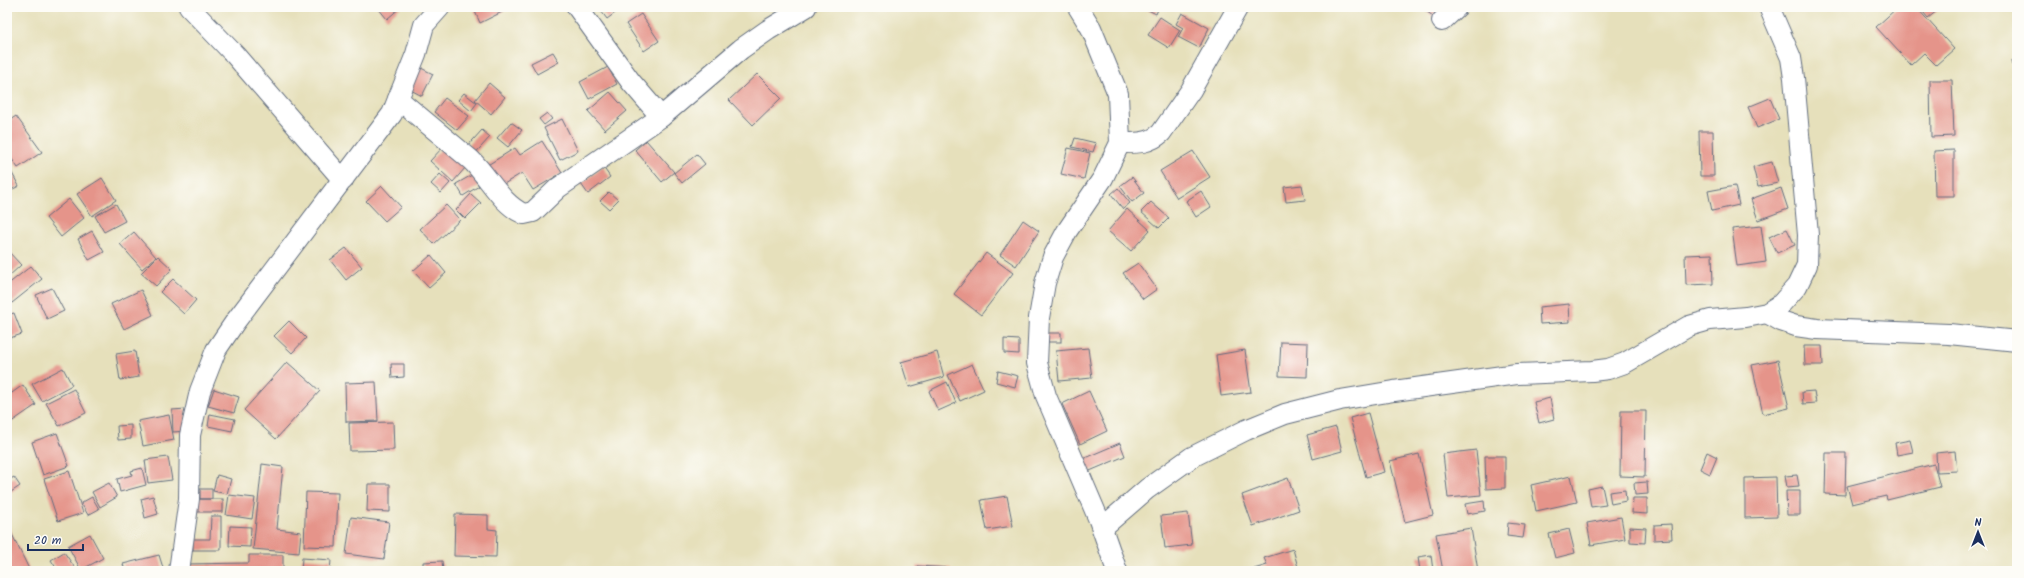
<svg xmlns="http://www.w3.org/2000/svg" width="2024" height="578" font-family="Kalam,sans-serif">
  <style>
    .building { fill: #e5948a }
    .lines { fill: none; stroke-linecap: round; stroke-linejoin: round }
    .minor-casing { stroke: #626d7f; stroke-width: 22 }
    .minor { stroke: #fff; stroke-width: 20 }
  </style>
  <rect width="100%" height="100%" fill="#fdfcf7"/>
  <filter id="ink" filterUnits="userSpaceOnUse"><feTurbulence type="fractalNoise" baseFrequency=".025" numOctaves="2"/><feDisplacementMap in="SourceGraphic" scale="8" xChannelSelector="R" yChannelSelector="G"/><feConvolveMatrix kernelMatrix="1 2 1 2 8 2 1 2 1" color-interpolation-filters="sRGB"/></filter>
  <filter id="wash" filterUnits="userSpaceOnUse"><feTurbulence type="fractalNoise" baseFrequency=".012" numOctaves="4" result="noise"/><feDisplacementMap in="SourceGraphic" scale="16" xChannelSelector="R" yChannelSelector="G"/><feGaussianBlur stdDeviation="0.9" result="paint"/><feColorMatrix in="noise" values="0 0 0 0 0 0 0 0 0 0 0 0 0 0 0 0 0 1.4 0 .05"/><feComposite in="paint" operator="in"/></filter>
  <g filter="url(#wash)">
    <rect width="100%" height="100%" fill="#e6e0bb"/>
    <g id="blocks">
      <g class="building">
        <polygon points="380,7 401,7 387,19 378,8"/>
        <polygon points="473,7 512,7 480,23"/>
        <polygon points="598,7 623,7 607,19"/>
        <polygon points="1142,7 1159,7 1156,14"/>
        <polygon points="1420,7 1440,7 1433,16"/>
        <polygon points="1898,7 1916,7 1954,49 1936,65 1924,53 1911,65 1876,27"/>
        <polygon points="1919,7 1942,7 1928,18"/>
        <polygon points="1182,13 1209,28 1199,48 1178,37 1183,28 1176,24"/>
        <polygon points="641,14 659,41 644,51 626,24"/>
        <polygon points="1160,17 1180,30 1169,48 1148,35"/>
        <polygon points="553,52 559,62 537,74 531,63"/>
        <polygon points="2017,60 2017,76 2015,76 2012,61"/>
        <polygon points="419,67 433,74 422,96 407,88"/>
        <polygon points="608,67 617,84 589,99 580,82"/>
        <polygon points="757,74 781,98 753,125 729,100"/>
        <polygon points="1930,80 1952,80 1954,136 1931,137"/>
        <polygon points="489,83 505,97 491,114 475,100"/>
        <polygon points="610,92 627,111 605,130 588,111"/>
        <polygon points="464,93 477,103 471,111 458,100"/>
        <polygon points="445,98 469,116 457,130 434,112"/>
        <polygon points="1770,98 1779,119 1757,128 1748,107"/>
        <polygon points="547,113 552,119 544,125 539,119"/>
        <polygon points="16,116 42,152 18,168 7,152 7,122"/>
        <polygon points="562,119 578,151 560,160 544,128"/>
        <polygon points="511,122 522,130 508,147 497,138"/>
        <polygon points="482,130 490,137 471,158 464,150"/>
        <polygon points="1699,131 1713,131 1714,176 1700,176"/>
        <polygon points="1075,138 1096,143 1093,152 1072,147"/>
        <polygon points="646,140 674,172 662,182 635,150"/>
        <polygon points="542,141 562,173 533,190 522,173 499,187 486,166 515,148 520,155"/>
        <polygon points="443,147 466,167 453,182 430,161"/>
        <polygon points="1068,148 1090,153 1084,179 1061,174"/>
        <polygon points="1954,150 1954,196 1935,196 1934,151"/>
        <polygon points="1193,151 1210,177 1177,198 1160,171"/>
        <polygon points="697,154 705,164 682,183 674,173"/>
        <polygon points="1772,162 1778,183 1758,187 1753,167"/>
        <polygon points="7,164 19,186 7,192"/>
        <polygon points="603,167 610,177 588,194 581,184"/>
        <polygon points="440,174 450,183 441,193 431,184"/>
        <polygon points="472,175 479,186 463,196 456,184"/>
        <polygon points="1132,177 1144,193 1132,202 1120,186"/>
        <polygon points="102,178 116,200 92,216 77,194"/>
        <polygon points="1302,185 1305,200 1286,202 1284,187"/>
        <polygon points="382,186 401,207 385,221 366,201"/>
        <polygon points="1735,186 1739,205 1712,211 1708,191"/>
        <polygon points="1118,188 1130,203 1123,209 1111,194"/>
        <polygon points="1781,188 1788,209 1758,220 1751,199"/>
        <polygon points="1201,191 1211,207 1196,217 1186,201"/>
        <polygon points="609,192 618,200 609,209 600,201"/>
        <polygon points="471,194 481,203 465,219 456,210"/>
        <polygon points="69,199 84,218 61,237 46,218"/>
        <polygon points="1151,202 1169,218 1159,228 1141,212"/>
        <polygon points="116,204 125,221 104,232 95,216"/>
        <polygon points="446,205 460,220 434,244 420,229"/>
        <polygon points="1127,209 1150,230 1131,251 1108,231"/>
        <polygon points="1023,220 1039,231 1016,266 1000,255"/>
        <polygon points="1761,226 1766,262 1737,266 1732,229"/>
        <polygon points="1787,229 1795,245 1777,253 1769,237"/>
        <polygon points="92,231 104,252 89,260 78,239"/>
        <polygon points="134,232 156,257 142,269 120,244"/>
        <polygon points="346,248 362,267 346,280 330,260"/>
        <polygon points="8,251 21,265 7,278 7,252"/>
        <polygon points="986,253 1013,273 981,315 954,294"/>
        <polygon points="1712,254 1713,284 1686,285 1685,255"/>
        <polygon points="431,255 446,273 429,288 413,271"/>
        <polygon points="158,256 172,269 156,286 141,273"/>
        <polygon points="1138,263 1157,289 1143,299 1123,273"/>
        <polygon points="31,266 42,279 7,307 7,285"/>
        <polygon points="173,279 196,300 184,314 160,292"/>
        <polygon points="52,288 64,311 47,319 36,295"/>
        <polygon points="141,290 153,315 124,329 111,304"/>
        <polygon points="1569,304 1570,322 1540,324 1539,307"/>
        <polygon points="14,313 22,334 7,339 7,315"/>
        <polygon points="289,321 306,338 292,353 274,336"/>
        <rect x="1044" y="333" width="17" height="9"/>
        <polygon points="1004,339 1019,340 1019,354 1004,353"/>
        <polygon points="1281,342 1308,343 1307,377 1279,376"/>
        <polygon points="1804,346 1822,346 1823,365 1805,365"/>
        <polygon points="1088,348 1092,378 1059,381 1056,351"/>
        <polygon points="1245,350 1251,392 1221,396 1216,355"/>
        <polygon points="135,351 139,377 120,380 116,354"/>
        <polygon points="937,352 944,377 909,387 901,362"/>
        <polygon points="1778,360 1789,408 1763,414 1752,365"/>
        <polygon points="287,362 320,391 276,439 244,410"/>
        <polygon points="391,364 404,364 404,377 392,378"/>
        <polygon points="972,364 984,390 960,401 948,375"/>
        <polygon points="63,368 72,385 42,401 32,384"/>
        <polygon points="998,371 1018,376 1015,387 996,382"/>
        <polygon points="376,382 378,421 346,422 345,383"/>
        <polygon points="947,382 956,403 938,411 929,391"/>
        <polygon points="23,385 36,405 7,425 7,392 9,395"/>
        <polygon points="74,389 86,413 59,426 46,403"/>
        <polygon points="214,389 239,397 234,413 208,406"/>
        <polygon points="1089,391 1107,431 1080,444 1062,404"/>
        <polygon points="1814,391 1816,403 1803,404 1802,392"/>
        <polygon points="1550,398 1554,419 1539,423 1534,402"/>
        <polygon points="186,409 187,431 173,432 172,410"/>
        <polygon points="1621,411 1646,411 1645,477 1620,476"/>
        <polygon points="1368,413 1384,472 1366,477 1350,418"/>
        <polygon points="210,414 235,419 232,431 208,426"/>
        <polygon points="169,415 174,440 143,446 138,421"/>
        <polygon points="393,422 394,450 350,451 349,423"/>
        <polygon points="131,425 131,439 118,440 117,426"/>
        <polygon points="1336,427 1342,451 1313,459 1307,435"/>
        <polygon points="57,433 69,466 43,475 32,442"/>
        <polygon points="1910,440 1913,452 1897,455 1895,443"/>
        <polygon points="1120,443 1125,456 1085,473 1080,460"/>
        <polygon points="1476,450 1481,495 1448,498 1443,454"/>
        <polygon points="1955,451 1957,471 1937,472 1936,453"/>
        <polygon points="1707,452 1717,457 1710,474 1700,469"/>
        <polygon points="1826,453 1846,453 1845,495 1825,494"/>
        <polygon points="1419,454 1433,515 1405,522 1390,461"/>
        <polygon points="1485,456 1505,456 1505,488 1486,489"/>
        <polygon points="168,457 172,480 148,483 145,460"/>
        <polygon points="262,464 283,467 277,529 301,532 299,553 253,549"/>
        <polygon points="1934,464 1940,487 1887,500 1886,496 1852,504 1847,486"/>
        <polygon points="142,468 146,485 120,492 117,479 132,475 131,471"/>
        <polygon points="69,471 83,513 58,521 44,479"/>
        <polygon points="217,475 231,479 227,494 213,491"/>
        <polygon points="1797,475 1799,486 1787,487 1785,476"/>
        <polygon points="1571,476 1577,502 1536,511 1531,485"/>
        <polygon points="14,477 20,486 11,492 7,486 7,481"/>
        <polygon points="1776,477 1777,517 1745,518 1745,478"/>
        <polygon points="1288,478 1299,510 1253,526 1242,495"/>
        <polygon points="1647,482 1648,494 1635,495 1634,483"/>
        <polygon points="109,483 117,497 100,507 92,492"/>
        <polygon points="368,484 390,484 390,512 367,511"/>
        <polygon points="1602,486 1606,505 1591,507 1588,489"/>
        <rect x="200" y="489" width="12" height="10"/>
        <polygon points="1625,490 1626,501 1611,504 1609,492"/>
        <polygon points="1786,491 1800,491 1800,515 1787,515"/>
        <polygon points="306,492 338,493 336,547 304,546"/>
        <polygon points="229,495 255,498 252,519 226,515"/>
        <polygon points="153,496 158,514 145,518 141,499"/>
        <polygon points="1007,496 1013,526 987,530 981,500"/>
        <polygon points="92,497 99,509 88,515 81,503"/>
        <polygon points="1633,498 1647,498 1647,514 1632,513"/>
        <rect x="192" y="499" width="31" height="13"/>
        <polygon points="1484,501 1485,511 1467,514 1465,504"/>
        <polygon points="1188,513 1192,545 1165,548 1161,516"/>
        <polygon points="455,514 488,515 488,529 497,530 496,557 454,556"/>
        <polygon points="211,516 221,516 221,550 193,550 193,539 210,539"/>
        <polygon points="351,517 389,522 384,559 346,554"/>
        <polygon points="1621,517 1625,539 1591,545 1587,523"/>
        <polygon points="1508,523 1525,525 1523,538 1507,536"/>
        <polygon points="7,524 29,569 26,571 7,571"/>
        <polygon points="1671,524 1672,539 1654,540 1654,525"/>
        <polygon points="230,526 251,527 250,547 229,546"/>
        <polygon points="1630,527 1646,528 1645,543 1630,542"/>
        <polygon points="1471,528 1478,571 1443,571 1436,534"/>
        <polygon points="1569,529 1575,553 1555,558 1549,534"/>
        <polygon points="90,534 103,558 81,570 68,546"/>
        <polygon points="1293,549 1299,571 1254,571 1254,569 1267,565 1264,558"/>
        <polygon points="64,552 77,571 58,571 51,560"/>
        <polygon points="159,555 164,571 125,571 123,564"/>
        <polygon points="249,555 283,555 283,571 186,571 186,564 249,563"/>
        <polygon points="1431,555 1433,571 1420,571 1418,557"/>
        <polygon points="302,558 331,560 330,571 301,571"/>
        <polygon points="442,561 443,571 423,571 423,562"/>
        <polygon points="917,566 951,568 950,571 917,571"/>
      </g>
    </g>
  </g>
  <g filter="url(#ink)">
    <use href="#blocks" fill-opacity="0" stroke="#626d7f" stroke-width="1"/>
    <g class="lines">
      <g class="minor-casing">
        <g id="minor">
          <polyline points="189,7 235,55 343,180"/>
          <polyline points="577,7 631,82 661,117"/>
          <polyline points="1078,7 1091,28 1118,94 1120,143 1103,178 1067,231 1053,257 1045,283 1039,318 1037,363 1046,396 1099,520 1117,571"/>
          <polyline points="1442,21 1457,7"/>
          <path d="M398 99 471 160C489 177 501 204 524 214L533 212 558 188 661 117 741 49 768 30 806 7"/>
          <path d="M1120 143C1136 143 1149 144 1161 133L1191 90 1238 7"/>
          <polyline points="1767,313 1781,321 1796,326 1817,329 1949,334 2017,341"/>
          <polyline points="1102,528 1147,489 1192,457 1246,430 1285,414 1340,400 1394,391 1517,374 1592,371 1608,369 1625,363 1689,326 1710,320 1746,317 1767,313 1781,304 1797,286 1807,265 1808,235 1794,78 1791,58 1769,7"/>
          <polyline points="179,571 189,499 190,435 200,391 216,350 235,322 392,114 416,54 424,25 440,7"/>
        </g>
      </g>
      <use href="#minor" class="minor"/>
    </g>
  </g>
  <rect width="2024" height="578" fill="none" stroke="#fdfcf7" stroke-width="24"/>
  <g transform="translate(1978 532)" stroke="#fdfcf7" stroke-width="3" paint-order="stroke">
  <path d="M0-3L7 15L0 10L-7 15Z" fill="#1b2f5e"/>
  <text y="-6" font-size="11" font-weight="bold" text-anchor="middle" fill="#1b2f5e">N</text>
  </g>
  <path d="M28 544v6h55v-6" fill="none" stroke="#1b2f5e" stroke-width="2"/>
  <text x="34" y="544" font-size="12" fill="#1b2f5e" stroke="#fdfcf7" stroke-width="3" paint-order="stroke">20 m</text>
</svg>
